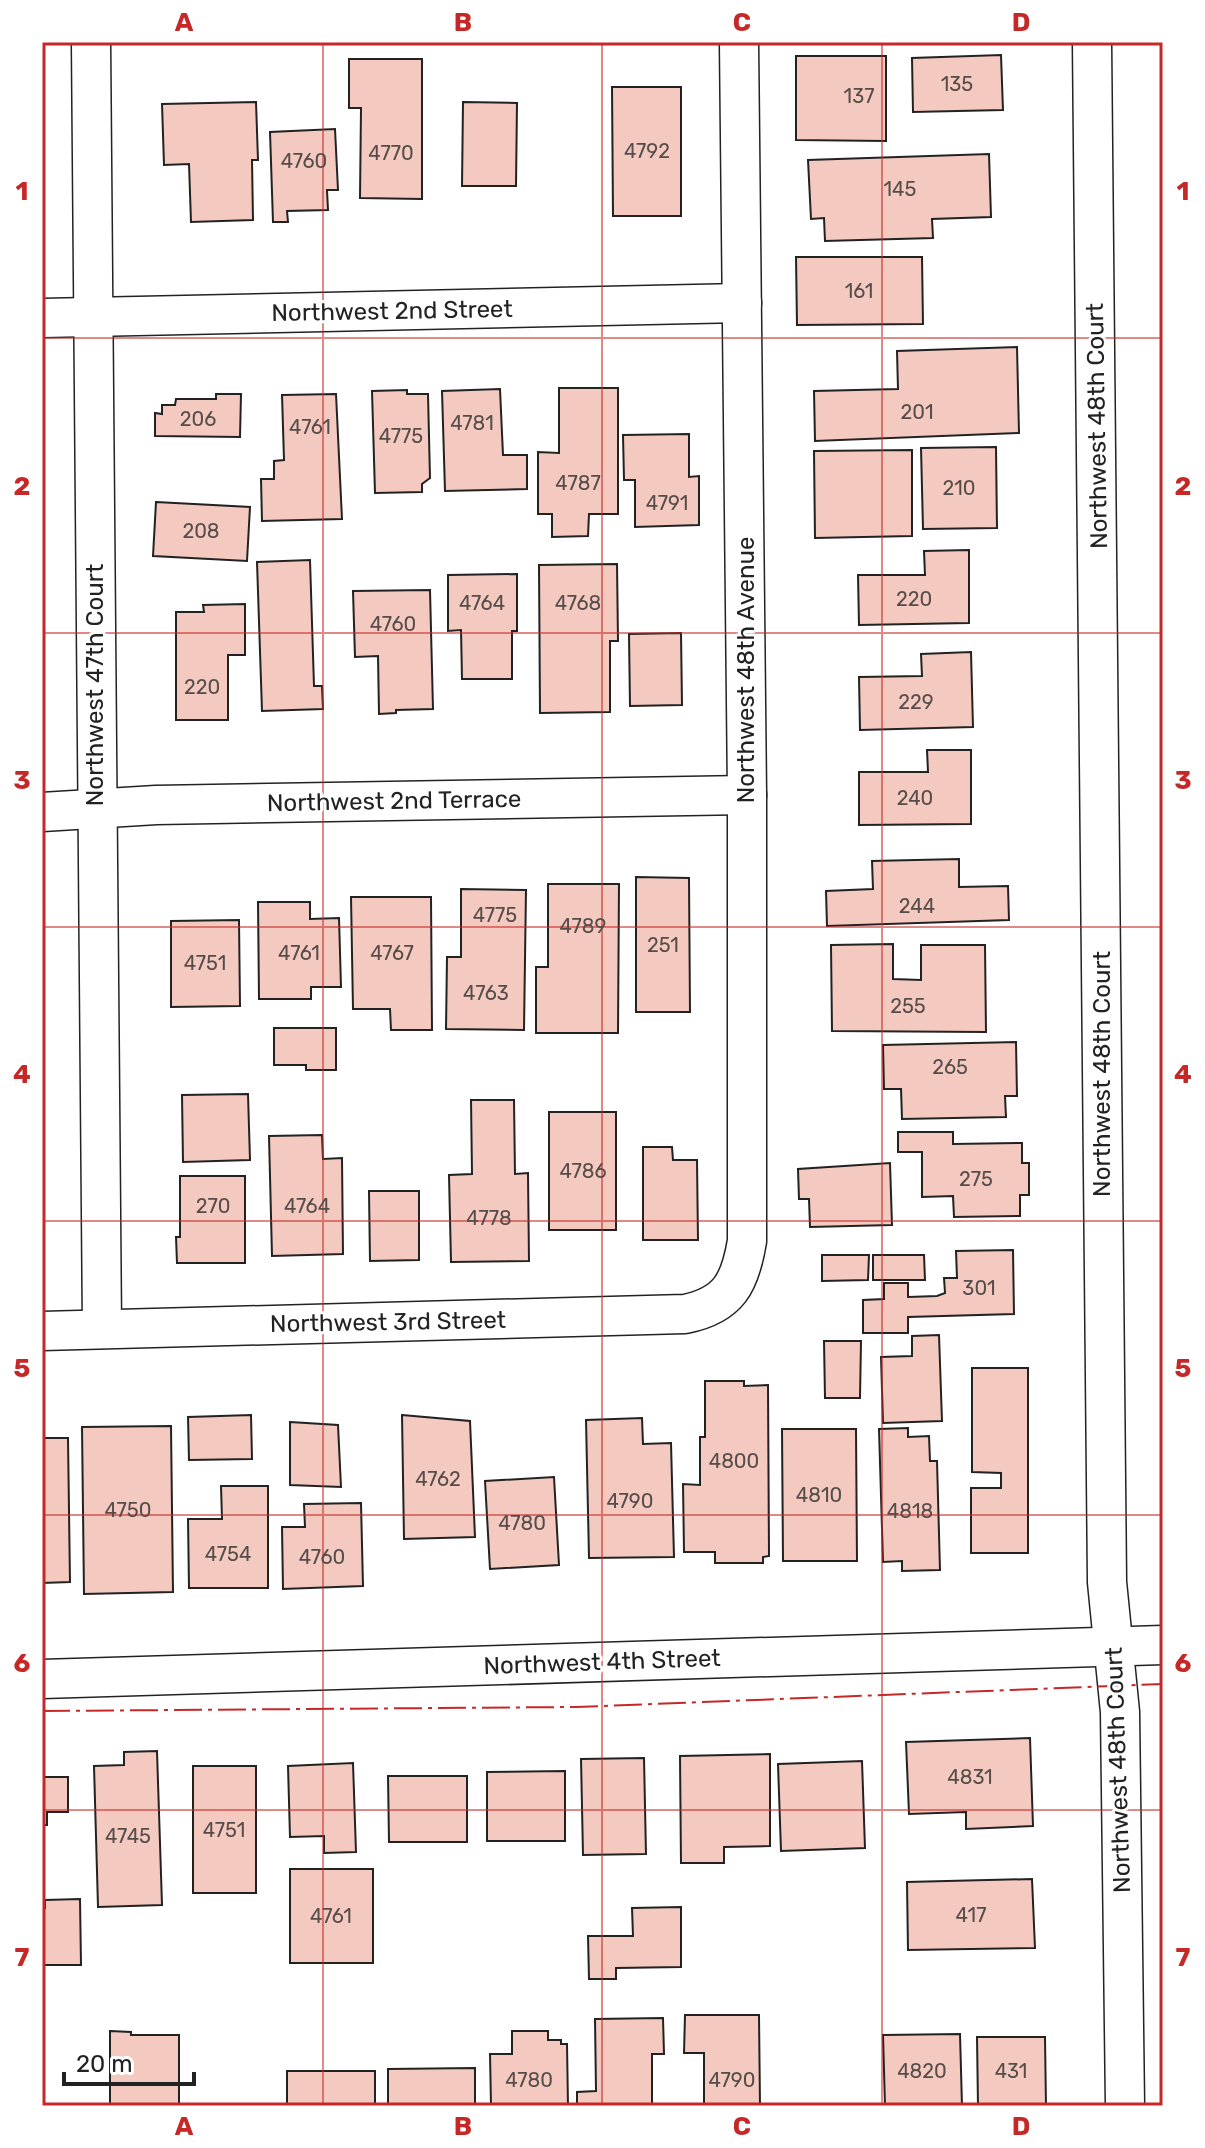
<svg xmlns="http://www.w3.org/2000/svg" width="1205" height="2148" font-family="Rubik,sans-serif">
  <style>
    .building { fill: #f3c9c0; stroke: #222; stroke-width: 2 }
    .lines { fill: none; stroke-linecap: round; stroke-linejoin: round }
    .minor-casing { stroke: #222; stroke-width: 41 }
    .minor { stroke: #fff; stroke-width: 38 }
    .power { stroke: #c62828; stroke-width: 2; stroke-dasharray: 28 6 4 6; stroke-linecap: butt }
    .grid { fill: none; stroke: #c62828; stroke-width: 2; stroke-opacity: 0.55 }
    .labels { text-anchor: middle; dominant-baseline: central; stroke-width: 6; stroke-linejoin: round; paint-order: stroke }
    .number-label { font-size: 20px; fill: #564c4a }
    .street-label { font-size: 24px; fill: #222; stroke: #fff }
    .neatline { fill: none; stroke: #c62828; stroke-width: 3 }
    .grid-label { font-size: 26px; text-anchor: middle; font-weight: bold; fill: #c62828 }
  </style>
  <rect width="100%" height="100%" fill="#fff"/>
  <g class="building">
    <polygon points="792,42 885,42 885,43 792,44"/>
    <polygon points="1001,55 1003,110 913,112 912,58"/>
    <polygon points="796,56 886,56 886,141 796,140"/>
    <polygon points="349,59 422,59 422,199 360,198 361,108 349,108"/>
    <polygon points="612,87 681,87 681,216 613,216"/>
    <polygon points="256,102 258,160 252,160 253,220 191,222 189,164 164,165 162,104"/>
    <polygon points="463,102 517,103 516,186 462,186"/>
    <polygon points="335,129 338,190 327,190 328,210 287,211 288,222 273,222 270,132"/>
    <polygon points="989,154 991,217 932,219 933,238 825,241 824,218 811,219 808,160"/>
    <polygon points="796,257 922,257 923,324 797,325"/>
    <polygon points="1017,347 1019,433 815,441 814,391 898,389 897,351"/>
    <polygon points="559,388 618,388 618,514 589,514 588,536 552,537 552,514 538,514 538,452 559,453"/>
    <polygon points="500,389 503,455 527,455 527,489 445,491 442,391"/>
    <polygon points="407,390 407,394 428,394 430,478 422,484 422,492 375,493 372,391"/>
    <polygon points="216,394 241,394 240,437 155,436 155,413 162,414 162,405 175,405 176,399 216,399"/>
    <polygon points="336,394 342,519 262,521 261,479 274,479 274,461 284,460 282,395"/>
    <polygon points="689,434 689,477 699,476 699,525 635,527 635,480 624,480 623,435"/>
    <polygon points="996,447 997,528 923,529 921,448"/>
    <polygon points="912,450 912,536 815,538 814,451"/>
    <polygon points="156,502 250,507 247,561 153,556"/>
    <polygon points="969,550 969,623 859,625 858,575 925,575 924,551"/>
    <polygon points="310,560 314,686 322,686 323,709 262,711 257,562"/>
    <polygon points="617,564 618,641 610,641 610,712 540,713 539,565"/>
    <polygon points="517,574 517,631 512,631 512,679 462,679 461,630 448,631 448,575"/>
    <polygon points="430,590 433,709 396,710 396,713 379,714 378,656 355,657 353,591"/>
    <polygon points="245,604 245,655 228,655 228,720 176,720 176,612 204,612 203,605"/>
    <polygon points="681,633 682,705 630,706 629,634"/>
    <polygon points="971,652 973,727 860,730 859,677 922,676 921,654"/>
    <polygon points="927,750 971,750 971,824 859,825 859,772 928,772"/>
    <polygon points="959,859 959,887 1008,886 1009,920 827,926 826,891 873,889 872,861"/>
    <polygon points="636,877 689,878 690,1012 636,1012"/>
    <polygon points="548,884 619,884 618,1033 536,1033 536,967 548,967"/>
    <polygon points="461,889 526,890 524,1030 446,1029 447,957 461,957"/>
    <polygon points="351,897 431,897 432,1030 391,1030 390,1009 353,1009"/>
    <polygon points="258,902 310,902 310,919 339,918 341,987 311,987 311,999 259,999"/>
    <polygon points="239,920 240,1006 171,1007 171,921"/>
    <polygon points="893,944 893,979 921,980 921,945 985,945 986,1032 832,1031 831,945"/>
    <polygon points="274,1028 336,1028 336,1070 306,1070 306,1065 274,1065"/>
    <polygon points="1016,1042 1017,1096 1005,1096 1006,1117 902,1119 901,1089 884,1089 883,1045"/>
    <polygon points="248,1094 250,1160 183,1162 182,1095"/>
    <polygon points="471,1100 514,1100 515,1174 528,1173 529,1261 451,1262 449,1175 472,1174"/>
    <rect x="549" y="1112" width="67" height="118"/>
    <polygon points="898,1132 953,1132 953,1144 1022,1143 1022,1163 1029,1163 1029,1195 1020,1195 1020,1216 954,1217 953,1196 922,1197 922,1152 898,1152"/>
    <polygon points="322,1135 323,1159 342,1158 343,1254 272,1256 269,1136"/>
    <polygon points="643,1147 672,1147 673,1160 697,1160 698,1240 643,1240"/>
    <polygon points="890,1163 892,1225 810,1227 809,1199 799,1199 798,1169"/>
    <polygon points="180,1176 245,1176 245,1263 177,1263 176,1237 180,1237"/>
    <polygon points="369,1191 419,1191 419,1260 370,1261"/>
    <polygon points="1013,1250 1014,1314 908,1317 908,1333 863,1333 863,1300 884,1299 884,1283 908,1283 908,1297 937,1296 945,1293 944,1278 957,1278 956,1251"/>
    <polygon points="822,1255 869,1255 868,1280 822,1281"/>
    <polygon points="873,1255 924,1255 925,1280 873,1280"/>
    <polygon points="939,1335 942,1421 883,1423 881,1357 912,1356 912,1336"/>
    <polygon points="824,1341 861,1341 860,1398 825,1398"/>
    <polygon points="972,1368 1028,1368 1028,1553 971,1553 971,1488 1001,1488 1001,1473 972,1472"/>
    <polygon points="705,1381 744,1381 744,1386 768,1385 769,1556 763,1557 763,1563 715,1563 715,1552 684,1552 683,1484 700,1485 700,1437 705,1437"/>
    <polygon points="251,1415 252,1459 189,1460 188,1417"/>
    <polygon points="402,1415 470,1421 475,1537 404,1539"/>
    <polygon points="642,1418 643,1444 671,1443 674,1557 589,1558 586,1420"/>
    <polygon points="290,1422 338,1425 341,1487 290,1485"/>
    <polygon points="171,1426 173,1592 84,1594 82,1427"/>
    <polygon points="908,1428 908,1437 929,1436 930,1461 937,1461 940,1570 902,1571 902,1561 883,1562 879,1429"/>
    <polygon points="782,1429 856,1429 857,1561 783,1561"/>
    <polygon points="42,1438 68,1438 70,1582 42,1583"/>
    <polygon points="554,1477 559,1565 490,1569 485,1481"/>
    <polygon points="221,1486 268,1486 268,1588 189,1588 188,1519 222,1519"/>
    <polygon points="361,1503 363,1586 283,1589 282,1527 305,1527 304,1504"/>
    <polygon points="1030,1738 1033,1826 966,1829 966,1812 909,1814 906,1742"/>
    <polygon points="157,1751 162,1905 98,1907 94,1766 124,1765 124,1752"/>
    <polygon points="770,1754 770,1846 724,1847 724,1863 681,1863 680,1756"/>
    <polygon points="644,1758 646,1854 583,1855 581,1759"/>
    <polygon points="862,1761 865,1848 781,1851 778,1764"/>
    <polygon points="353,1763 356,1852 324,1853 324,1836 290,1837 288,1766"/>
    <rect x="193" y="1766" width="63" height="127"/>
    <polygon points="565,1771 565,1841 487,1841 487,1772"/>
    <polygon points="388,1776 467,1776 467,1842 389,1842"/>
    <polygon points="42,1777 68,1777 68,1812 47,1812 47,1825 42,1825"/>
    <rect x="290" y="1869" width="83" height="94"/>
    <polygon points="1032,1879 1035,1948 908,1950 907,1882"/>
    <polygon points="80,1899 81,1965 42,1965 42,1908 45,1908 45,1900"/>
    <polygon points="681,1907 681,1967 616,1968 616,1979 589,1979 588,1936 633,1936 632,1908"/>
    <polygon points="685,2015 759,2015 760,2106 704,2106 704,2053 684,2053"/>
    <polygon points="663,2018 664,2054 652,2054 652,2106 577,2106 577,2092 596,2091 595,2019"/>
    <polygon points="110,2031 131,2032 131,2035 179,2035 179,2106 110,2106"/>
    <polygon points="512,2031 548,2031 548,2040 561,2040 561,2044 567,2044 568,2106 491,2106 490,2054 512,2054"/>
    <polygon points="960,2034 962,2106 885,2106 883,2035"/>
    <polygon points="977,2037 1045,2037 1046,2106 978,2106"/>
    <polygon points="475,2068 475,2106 388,2106 388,2069"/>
    <rect x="287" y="2071" width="88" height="35"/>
  </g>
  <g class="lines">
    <g class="minor-casing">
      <g id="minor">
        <polyline points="91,42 102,1329"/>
        <polyline points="1092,42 1107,1582 1120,1712 1125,2106"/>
        <polyline points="42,318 742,303"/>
        <polyline points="42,812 156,805 747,795"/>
        <path d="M42 1331 685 1314C729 1305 740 1283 747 1241V795L739 42"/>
        <polyline points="42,1679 1163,1645"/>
      </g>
    </g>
    <use href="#minor" class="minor"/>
    <polyline class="power" points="42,1711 576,1707 1163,1684"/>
  </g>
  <path class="grid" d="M323 42V2106M602 42V2106M882 42V2106M42 338H1163M42 633H1163M42 927H1163M42 1221H1163M42 1515H1163M42 1810H1163"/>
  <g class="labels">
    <g class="number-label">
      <text x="957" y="84">135</text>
      <text x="859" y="96">137</text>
      <text x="647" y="151">4792</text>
      <text x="391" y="153">4770</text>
      <text x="304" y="161">4760</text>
      <text x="900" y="189">145</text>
      <text x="859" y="291">161</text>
      <text x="917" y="412">201</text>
      <text x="198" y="419">206</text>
      <text x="472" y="423">4781</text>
      <text x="310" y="427">4761</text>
      <text x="401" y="436">4775</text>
      <text x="578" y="483">4787</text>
      <text x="959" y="488">210</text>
      <text x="667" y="503">4791</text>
      <text x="201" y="531">208</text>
      <text x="914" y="599">220</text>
      <text x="482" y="603">4764</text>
      <text x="578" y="603">4768</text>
      <text x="393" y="624">4760</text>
      <text x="202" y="687">220</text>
      <text x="916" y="702">229</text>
      <text x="915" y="798">240</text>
      <text x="917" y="906">244</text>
      <text x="495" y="915">4775</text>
      <text x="583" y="926">4789</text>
      <text x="663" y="945">251</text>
      <text x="299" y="953">4761</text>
      <text x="392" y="953">4767</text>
      <text x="205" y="963">4751</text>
      <text x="486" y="993">4763</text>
      <text x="908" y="1006">255</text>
      <text x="950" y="1067">265</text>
      <text x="583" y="1171">4786</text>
      <text x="976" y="1179">275</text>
      <text x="213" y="1206">270</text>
      <text x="307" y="1206">4764</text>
      <text x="489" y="1218">4778</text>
      <text x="979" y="1288">301</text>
      <text x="734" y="1461">4800</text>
      <text x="438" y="1479">4762</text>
      <text x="819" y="1495">4810</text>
      <text x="630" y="1501">4790</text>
      <text x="128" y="1510">4750</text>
      <text x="910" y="1511">4818</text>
      <text x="522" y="1523">4780</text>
      <text x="228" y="1554">4754</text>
      <text x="322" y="1557">4760</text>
      <text x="970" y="1777">4831</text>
      <text x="224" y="1830">4751</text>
      <text x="128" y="1836">4745</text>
      <text x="971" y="1915">417</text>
      <text x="331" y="1916">4761</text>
      <text x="922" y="2071">4820</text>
      <text x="1011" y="2071">431</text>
      <text x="529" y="2080">4780</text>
      <text x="732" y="2080">4790</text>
    </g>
    <g class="street-label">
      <text transform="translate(392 311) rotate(-1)">Northwest 2nd Street</text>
      <text transform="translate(1097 426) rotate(-91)">Northwest 48th Court</text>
      <text transform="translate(746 670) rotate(-90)">Northwest 48th Avenue</text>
      <text transform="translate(95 685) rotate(-90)">Northwest 47th Court</text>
      <text transform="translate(394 801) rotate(-1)">Northwest 2nd Terrace</text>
      <text transform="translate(1102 1074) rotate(-90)">Northwest 48th Court</text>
      <text transform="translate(388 1322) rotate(-1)">Northwest 3rd Street</text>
      <text transform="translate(602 1662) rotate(-2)">Northwest 4th Street</text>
      <text transform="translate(1118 1770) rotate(-92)">Northwest 48th Court</text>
    </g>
  </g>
  <rect width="1205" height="2148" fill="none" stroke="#ffffff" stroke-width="88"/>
  <path d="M64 2072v12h130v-12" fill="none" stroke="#222222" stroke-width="4"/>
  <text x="76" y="2072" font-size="24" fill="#222222" stroke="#ffffff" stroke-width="6" paint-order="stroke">20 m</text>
  <rect x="44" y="44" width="1117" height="2060" class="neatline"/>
  <g class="grid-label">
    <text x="184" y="31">A</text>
    <text x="463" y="31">B</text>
    <text x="742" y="31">C</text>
    <text x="1021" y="31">D</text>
    <text x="22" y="200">1</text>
    <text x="1183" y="200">1</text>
    <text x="22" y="495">2</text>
    <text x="1183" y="495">2</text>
    <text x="22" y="789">3</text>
    <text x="1183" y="789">3</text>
    <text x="22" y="1083">4</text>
    <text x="1183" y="1083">4</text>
    <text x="22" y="1377">5</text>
    <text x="1183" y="1377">5</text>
    <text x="22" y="1672">6</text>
    <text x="1183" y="1672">6</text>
    <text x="22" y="1966">7</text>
    <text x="1183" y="1966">7</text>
    <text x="184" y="2135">A</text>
    <text x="463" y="2135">B</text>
    <text x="742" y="2135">C</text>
    <text x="1021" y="2135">D</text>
  </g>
</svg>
